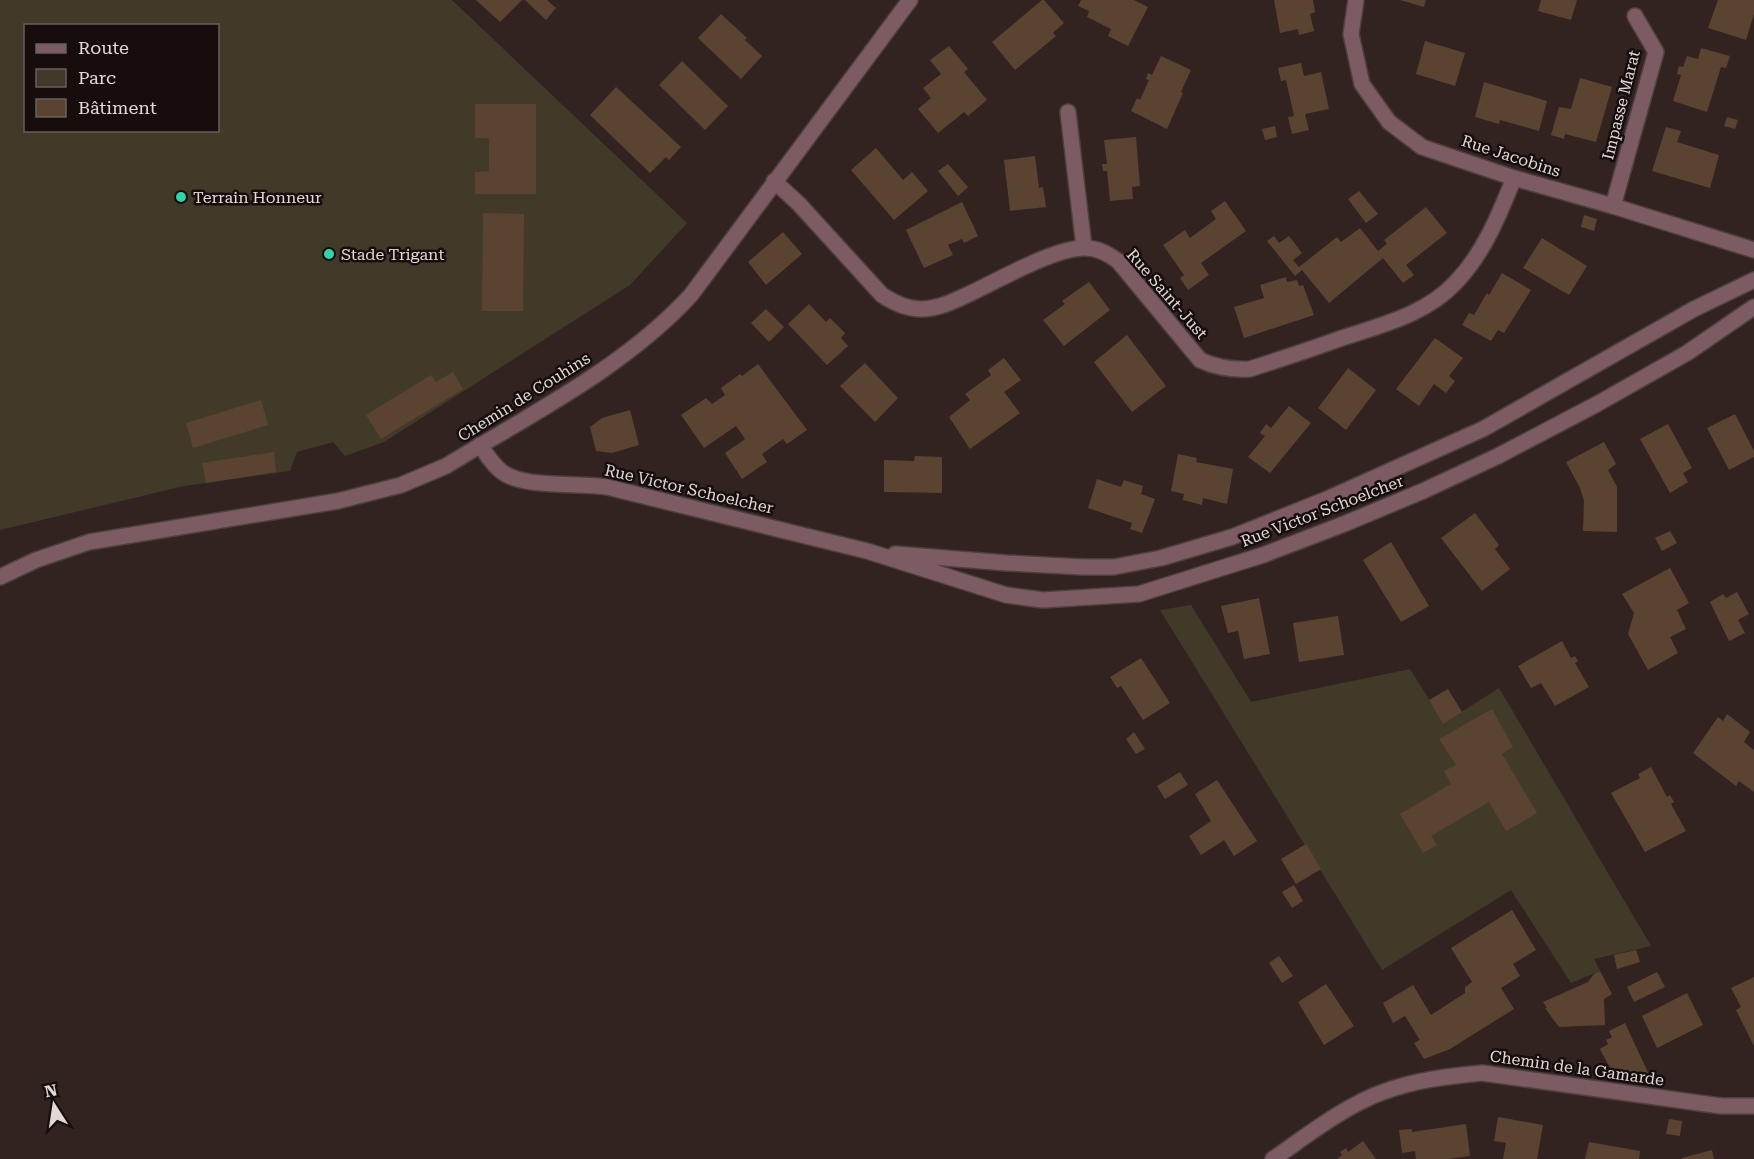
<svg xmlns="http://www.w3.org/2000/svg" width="1754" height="1159" font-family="'Roboto Serif',serif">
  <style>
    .green { fill: #423a29; fill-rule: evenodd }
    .building { fill: #5b4331 }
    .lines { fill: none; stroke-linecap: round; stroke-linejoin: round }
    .minor-casing { stroke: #4e403d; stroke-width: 18 }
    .tertiary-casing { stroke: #4e403d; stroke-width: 18 }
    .minor { stroke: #7d5b63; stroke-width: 15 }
    .tertiary { stroke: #7d5b63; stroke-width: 15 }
    .poi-dot { fill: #31d4a9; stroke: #150e0d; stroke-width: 2 }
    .labels { text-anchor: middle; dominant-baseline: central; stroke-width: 5; stroke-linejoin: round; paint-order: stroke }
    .street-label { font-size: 16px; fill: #e2d8d6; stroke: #150e0d }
    .poi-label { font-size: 16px; fill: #e2d8d6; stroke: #150e0d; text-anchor: start }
  </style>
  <rect width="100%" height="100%" fill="#322320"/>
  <g class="green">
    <path d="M0 0H452L687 223 630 285 384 442 345 456 333 442 297 452 290 471 184 486 0 530ZM26 26H218V130H26Z"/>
    <polygon points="1191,605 1251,702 1410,669 1444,723 1499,688 1651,946 1594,959 1600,971 1571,983 1511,890 1382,970 1160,610"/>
  </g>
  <g class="building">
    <polygon points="476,0 522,0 500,22"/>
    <polygon points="525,0 547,0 556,8 546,20"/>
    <polygon points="1042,0 1044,0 1064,23 1053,33 1056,36 1015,70 992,42"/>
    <polygon points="1081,0 1134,0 1148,7 1128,46 1108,36 1111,29 1087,17 1089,11 1078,6"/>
    <polygon points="1274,0 1313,0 1315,12 1310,14 1314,31 1299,35 1298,29 1280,33"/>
    <polygon points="1400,0 1426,0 1424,7"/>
    <polygon points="1541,0 1577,0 1571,20 1538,11"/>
    <polygon points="1718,0 1754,0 1754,14 1746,40 1708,28"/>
    <polygon points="721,14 747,38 745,40 762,56 741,79 698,38"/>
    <polygon points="1425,41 1465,53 1455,86 1416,74"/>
    <polygon points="949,46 968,69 964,72 987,100 968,116 964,112 938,133 918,109 931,98 923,88 941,74 930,60"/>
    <polygon points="1701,48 1730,56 1726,68 1721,67 1707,112 1673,101 1681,75 1677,74 1679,66 1683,67 1687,56 1698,59"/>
    <polygon points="1161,56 1191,70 1181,92 1183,93 1167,129 1131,111 1137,98 1140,100 1149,80 1146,79 1148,73 1152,75"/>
    <polygon points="682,61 728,106 705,130 659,85"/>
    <polygon points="1301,63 1304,76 1321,72 1329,109 1305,114 1309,130 1292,134 1288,117 1294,116 1286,80 1281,81 1278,68"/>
    <polygon points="1580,78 1612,87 1596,142 1565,134 1564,139 1551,135 1559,107 1571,109"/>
    <polygon points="1484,82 1547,101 1539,131 1500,120 1499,124 1475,117"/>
    <polygon points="616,87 681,147 669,160 666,157 650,173 590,115"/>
    <polygon points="475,104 536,104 536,194 475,194 475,172 489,171 489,138 475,138"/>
    <polygon points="1727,117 1738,120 1735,129 1724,126"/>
    <polygon points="1275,126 1277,137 1265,140 1262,129"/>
    <polygon points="1666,127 1681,131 1677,142 1719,155 1710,188 1652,171"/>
    <polygon points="1136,137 1140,186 1132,187 1133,199 1110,201 1107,171 1103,171 1102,164 1107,164 1104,140"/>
    <polygon points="876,148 903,180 912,172 928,191 894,220 851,170"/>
    <polygon points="1035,156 1039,188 1043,187 1046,207 1010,211 1004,160"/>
    <polygon points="948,164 968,187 958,196 938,171"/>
    <polygon points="1359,191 1378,214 1366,223 1348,199"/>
    <polygon points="1225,201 1246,231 1201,263 1209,275 1188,290 1180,278 1184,275 1163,245 1185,230 1190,238 1216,219 1211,211"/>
    <polygon points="962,202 978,236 964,243 962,239 948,245 953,255 924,268 906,230"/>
    <polygon points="1426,207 1447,233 1406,265 1414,275 1403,283 1383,258 1329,303 1302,270 1295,276 1267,241 1274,236 1279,243 1289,236 1302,253 1293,260 1299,267 1337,237 1341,242 1360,228 1378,251 1387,244 1384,240"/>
    <polygon points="483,213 524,214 523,311 482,311"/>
    <polygon points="1584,215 1597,219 1594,231 1581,227"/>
    <polygon points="783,232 802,254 766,285 748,262"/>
    <polygon points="1542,238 1587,266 1569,295 1523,268"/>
    <polygon points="1502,273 1531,290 1504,333 1498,330 1491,341 1462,325 1469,313 1474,315 1487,293 1489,295"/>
    <polygon points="1286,277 1287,282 1297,280 1299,286 1303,285 1314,315 1244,338 1234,307 1264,298 1260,285"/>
    <polygon points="1089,282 1110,310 1064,346 1043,320 1065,304 1062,301"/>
    <polygon points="809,304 826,322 830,318 845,333 841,338 848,346 827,365 788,324"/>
    <polygon points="766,309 784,327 769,342 751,323"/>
    <polygon points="1127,335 1166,386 1132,412 1094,362"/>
    <polygon points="1435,338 1463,358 1449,376 1455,381 1446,393 1434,384 1419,406 1396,389"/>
    <polygon points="1004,358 1021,380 1004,392 1020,413 970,449 949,417 970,400 965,394 991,375 988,370"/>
    <polygon points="865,363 898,398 875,422 840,386"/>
    <polygon points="758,364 807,430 787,444 783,439 762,454 767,462 742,479 725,453 745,439 736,426 704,448 681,415 706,398 712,404 725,395 721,388 740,374 742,376"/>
    <polygon points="1348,368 1376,390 1346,430 1318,408"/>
    <polygon points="453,372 463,389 381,439 366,415 431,375 436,382"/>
    <polygon points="261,400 268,425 193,448 186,423"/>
    <polygon points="1289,406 1311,423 1270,473 1248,457 1265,436 1260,433 1266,424 1271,428"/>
    <polygon points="630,410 639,445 612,453 596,451 590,427 602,418"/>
    <polygon points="1735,414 1754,451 1754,457 1729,470 1707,428"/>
    <polygon points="1668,424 1692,468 1683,473 1688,482 1670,493 1640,439"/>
    <polygon points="1604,442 1616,464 1608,470 1617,487 1617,532 1583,531 1584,501 1580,488 1566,462"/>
    <polygon points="274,452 276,472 206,483 202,463"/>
    <polygon points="1178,454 1197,458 1196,462 1233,469 1227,504 1203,498 1202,505 1183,500 1184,494 1171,491"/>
    <polygon points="915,456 942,457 942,493 884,492 884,460 914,461"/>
    <polygon points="1097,479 1121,487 1124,480 1143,486 1141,494 1155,499 1142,533 1130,529 1132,523 1088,508"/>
    <polygon points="1475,513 1499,545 1495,549 1510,569 1482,591 1441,538"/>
    <polygon points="1670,531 1677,543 1662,551 1655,538"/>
    <polygon points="1391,542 1429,606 1401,622 1363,560"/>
    <polygon points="1670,568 1689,603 1677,610 1686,629 1670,637 1678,653 1648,670 1628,634 1634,613 1622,594"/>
    <polygon points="1737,592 1749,614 1738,620 1745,633 1729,641 1710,602 1723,594 1726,598"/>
    <polygon points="1259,598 1270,654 1244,659 1238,631 1228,633 1221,606"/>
    <polygon points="1338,616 1344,655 1299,662 1293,623"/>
    <polygon points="1562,641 1571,658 1575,656 1578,661 1575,663 1589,687 1555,706 1541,683 1531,688 1518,666"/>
    <polygon points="1141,658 1170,703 1143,720 1121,686 1117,688 1110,677"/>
    <polygon points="1448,689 1462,712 1443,724 1429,700"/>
    <polygon points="1492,709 1513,747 1502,754 1537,813 1506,831 1489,802 1431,836 1437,845 1423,853 1400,814 1451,784 1444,771 1456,765 1439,739"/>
    <polygon points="1727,714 1750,732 1744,742 1754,750 1754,792 1739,781 1736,786 1693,753 1718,717 1723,721"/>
    <polygon points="1134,732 1145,749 1136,754 1126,739"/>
    <polygon points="1651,767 1667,797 1670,795 1674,802 1671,804 1686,831 1645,852 1611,793 1640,778 1638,774"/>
    <polygon points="1180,772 1188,785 1165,799 1157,786"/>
    <polygon points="1217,780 1257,841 1234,856 1224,840 1201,855 1189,836 1211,821 1195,794"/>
    <polygon points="1306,844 1321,869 1296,884 1281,859"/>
    <polygon points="1294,885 1303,901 1292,908 1282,892"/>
    <polygon points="1512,910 1536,950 1513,964 1520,976 1501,988 1514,1009 1450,1049 1424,1059 1414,1043 1420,1040 1405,1016 1393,1023 1383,1003 1413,985 1431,1015 1465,993 1465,987 1472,982 1451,948"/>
    <polygon points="1636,950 1640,962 1617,969 1614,955"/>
    <polygon points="1279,956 1293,976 1282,983 1269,963"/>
    <polygon points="1600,971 1612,994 1604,999 1605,1025 1559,1027 1545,1008 1547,1008 1543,1002 1588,982 1594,974"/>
    <polygon points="1657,972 1665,987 1634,1002 1627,987"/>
    <polygon points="1754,977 1754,1046 1736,1010 1741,1007 1731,988"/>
    <polygon points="1326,984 1354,1026 1324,1045 1298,1002"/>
    <polygon points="1687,993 1703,1025 1657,1048 1642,1016"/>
    <polygon points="1625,1023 1652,1081 1612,1072 1600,1049 1608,1044 1606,1040 1612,1037 1609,1031"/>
    <polygon points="1498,1117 1543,1125 1537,1159 1503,1159 1506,1143 1494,1141"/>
    <polygon points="1669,1119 1682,1121 1680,1136 1666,1134"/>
    <polygon points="1466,1124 1470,1156 1448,1159 1416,1159 1415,1151 1402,1153 1399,1130 1412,1129 1412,1132"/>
    <polygon points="1363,1141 1376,1159 1337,1159 1342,1155 1340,1152 1346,1148 1348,1152"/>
    <polygon points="1589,1142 1640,1151 1639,1159 1585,1159"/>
    <polygon points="1712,1150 1714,1159 1682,1159 1682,1158"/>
  </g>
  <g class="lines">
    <g class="minor-casing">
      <g id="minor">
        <polyline points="1356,0 1351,34 1362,84 1389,122 1422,147 1514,178 1613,206 1754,250"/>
        <polyline points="1068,112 1084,247"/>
        <path d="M774 181 799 204 882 295C894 303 907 309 921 309 938 309 954 301 969 294 997 281 1056 247 1085 248 1098 248 1108 254 1118 261L1200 360C1217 368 1232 370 1250 369 1281 359 1312 349 1342 338 1382 325 1427 314 1456 282 1484 253 1499 215 1514 178"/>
        <polyline points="1613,206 1656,52 1635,16"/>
        <path d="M480 445C486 454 492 464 501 471 522 489 578 482 607 487L867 551 1006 595 1043 600 1139 594 1263 555 1344 524 1423 491 1498 456 1597 404 1687 353 1754 307"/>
        <polyline points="895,554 1007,563 1083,567 1114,567 1161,558 1232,537 1327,499 1483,429 1694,309 1754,280"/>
        <path d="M1273 1159C1305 1137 1346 1105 1383 1092 1415 1080 1449 1076 1482 1073L1721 1106H1754"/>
      </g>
    </g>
    <g class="tertiary-casing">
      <path id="tertiary" d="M0 577 36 560 89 542 338 501 401 485 446 466C529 415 624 368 691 295L910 0"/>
    </g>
    <use href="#minor" class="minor"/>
    <use href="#tertiary" class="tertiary"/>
  </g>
  <g class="poi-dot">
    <circle cx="181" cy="197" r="6"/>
    <circle cx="329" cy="254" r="6"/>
  </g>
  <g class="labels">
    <g class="street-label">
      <text transform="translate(1621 105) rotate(-76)">Impasse Marat</text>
      <text transform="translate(1511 156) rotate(18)">Rue Jacobins</text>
      <text transform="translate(1167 294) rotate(49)">Rue Saint-Just</text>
      <text transform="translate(524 397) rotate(-32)">Chemin de Couhins</text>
      <text transform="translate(689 489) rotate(13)">Rue Victor Schoelcher</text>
      <text transform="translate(1322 511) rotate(-21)">Rue Victor Schoelcher</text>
      <text transform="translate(1577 1068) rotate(8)">Chemin de la Gamarde</text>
    </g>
    <g class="poi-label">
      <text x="193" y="197">Terrain Honneur</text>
      <text x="341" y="254">Stade Trigant</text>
    </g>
  </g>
  <rect x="24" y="24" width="195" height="108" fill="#150e0d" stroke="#675f5d" stroke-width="1.5"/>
  <rect x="36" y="44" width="30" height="9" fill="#7d5b63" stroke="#675f5d" stroke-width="1.5"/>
  <text x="78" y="54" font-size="18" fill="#e2d8d6">Route</text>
  <rect x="36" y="69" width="30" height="18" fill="#423a29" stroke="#675f5d" stroke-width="1.5"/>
  <text x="78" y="84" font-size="18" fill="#e2d8d6">Parc</text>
  <rect x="36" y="99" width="30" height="18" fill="#5b4331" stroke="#675f5d" stroke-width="1.5"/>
  <text x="78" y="114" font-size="18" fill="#e2d8d6">Bâtiment</text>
  <g transform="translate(54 1105) rotate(348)" stroke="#150e0d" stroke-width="4.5" paint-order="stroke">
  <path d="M0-4.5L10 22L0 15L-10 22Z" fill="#e2d8d6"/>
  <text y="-9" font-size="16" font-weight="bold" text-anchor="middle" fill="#e2d8d6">N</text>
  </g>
</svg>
